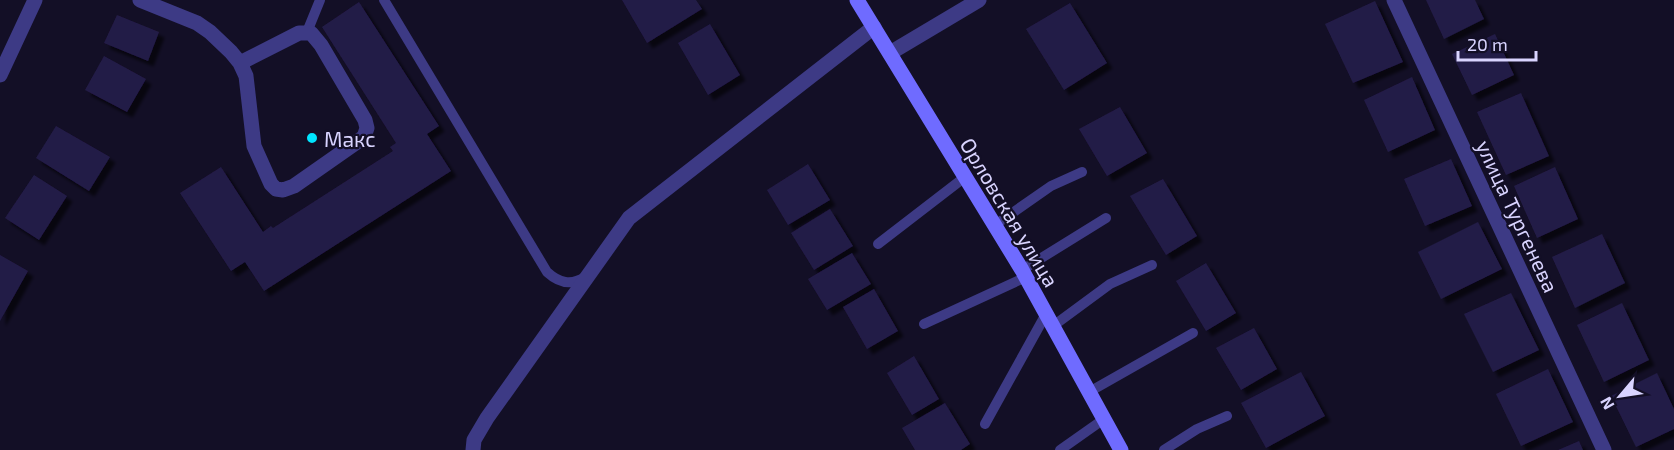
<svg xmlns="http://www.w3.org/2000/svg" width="1674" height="450" font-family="'Exo 2',sans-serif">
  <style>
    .building { fill: #241b47; filter: url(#shadow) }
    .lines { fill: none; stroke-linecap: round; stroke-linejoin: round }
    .service { stroke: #3d3a85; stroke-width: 10 }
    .minor { stroke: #3d3a85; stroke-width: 15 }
    .secondary { stroke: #6f6bff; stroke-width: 15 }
    .poi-dot { fill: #00e5ff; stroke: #130f26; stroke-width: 2 }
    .labels { text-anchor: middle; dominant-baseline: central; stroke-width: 4.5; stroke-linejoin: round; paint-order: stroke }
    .poi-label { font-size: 21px; fill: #d9d4ff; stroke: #130f26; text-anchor: start }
    .street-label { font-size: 21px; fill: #d9d4ff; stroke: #130f26 }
  </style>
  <defs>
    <filter id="shadow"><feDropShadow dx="5.5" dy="5.5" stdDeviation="1.5" flood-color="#0009"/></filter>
  </defs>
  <rect width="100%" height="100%" fill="#130f26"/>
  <g class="building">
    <polygon points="622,0 696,0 702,9 647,43"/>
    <polygon points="1426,0 1475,0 1484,19 1444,39"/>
    <polygon points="1375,1 1403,62 1353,83 1325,24"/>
    <polygon points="359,2 439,126 427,134 451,171 264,291 245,262 231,271 180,193 221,167 263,232 271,226 273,228 393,151 390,147 396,143 322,27"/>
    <polygon points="1070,3 1107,63 1064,90 1026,29"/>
    <polygon points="117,15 159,32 148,61 104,43"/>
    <polygon points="710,24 740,75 708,95 678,43"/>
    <polygon points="1495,34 1514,75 1472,95 1452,54"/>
    <polygon points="104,56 146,79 127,112 85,90"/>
    <polygon points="1412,77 1435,130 1388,152 1364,100"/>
    <polygon points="1521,93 1549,156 1506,175 1477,112"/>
    <polygon points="1120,107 1147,153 1107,176 1079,129"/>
    <polygon points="56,126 110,157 89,191 36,158"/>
    <polygon points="1451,159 1472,206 1425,226 1404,179"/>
    <polygon points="808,164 830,200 788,225 767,190"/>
    <polygon points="1555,167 1578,219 1537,238 1514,186"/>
    <polygon points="34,175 67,196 39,240 5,218"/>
    <polygon points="1163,179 1197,236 1166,255 1130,196"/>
    <polygon points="830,209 853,246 814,270 791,233"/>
    <polygon points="1478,222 1502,269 1441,299 1418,252"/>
    <polygon points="1602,234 1625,283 1575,308 1552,257"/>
    <polygon points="852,253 871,284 827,310 808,279"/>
    <polygon points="0,255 28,271 0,321"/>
    <polygon points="1206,263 1236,313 1206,331 1176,281"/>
    <polygon points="874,289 898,331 867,349 843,307"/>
    <polygon points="1511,293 1539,350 1493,372 1464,314"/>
    <polygon points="1622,303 1649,360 1604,382 1577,325"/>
    <polygon points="1254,328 1277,369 1241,390 1216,348"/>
    <polygon points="914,356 939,399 912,415 887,373"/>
    <polygon points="1548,369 1573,422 1521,446 1496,394"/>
    <polygon points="1301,372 1325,416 1266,448 1241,403"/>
    <polygon points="1657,373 1674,409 1674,429 1636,447 1611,396"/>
    <polygon points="945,403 970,444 961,450 915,450 902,428"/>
    <polygon points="1579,441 1583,450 1558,450"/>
  </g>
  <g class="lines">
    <g class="service">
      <path d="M384 0 547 272C559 283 571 286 585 277"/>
      <polyline points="307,32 320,0"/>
      <polyline points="995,225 1051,186 1082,172"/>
      <polyline points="878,244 965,177"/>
      <polyline points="1022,270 1106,218"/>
      <polyline points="924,324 1026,277"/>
      <polyline points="1053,326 1110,284 1152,265"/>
      <polyline points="1089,392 1193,333"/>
      <polyline points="985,424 1046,314"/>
      <polyline points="1060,450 1104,419"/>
      <polyline points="1164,450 1197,429 1227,416"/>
    </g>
    <g class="minor">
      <polyline points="140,0 197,23 210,32 231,52 240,63 246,76 254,146 271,184 276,189 283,190 294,186 364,137 367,128 365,120 321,45 311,33 299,33 240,63"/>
      <polyline points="1394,0 1604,450"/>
      <polyline points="890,53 979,0"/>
      <polyline points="0,75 35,0"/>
      <polyline points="473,450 474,440 487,418 629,218 874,27"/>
    </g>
    <polyline class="secondary" points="857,0 1022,270 1121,450"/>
  </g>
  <circle class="poi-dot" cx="312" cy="138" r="6"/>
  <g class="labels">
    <g class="poi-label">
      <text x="324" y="138">Макс</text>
    </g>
    <g class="street-label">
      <text transform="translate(1010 212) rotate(59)">Орловская улица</text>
      <text transform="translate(1518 216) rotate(65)">улица Тургенева</text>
    </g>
  </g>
  <g transform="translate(1620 396) rotate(241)" stroke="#130f26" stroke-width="4.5" paint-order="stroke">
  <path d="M0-4.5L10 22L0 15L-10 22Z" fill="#d9d4ff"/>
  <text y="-9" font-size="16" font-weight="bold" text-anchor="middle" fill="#d9d4ff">N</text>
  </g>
  <path d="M1458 51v9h78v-9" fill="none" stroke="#d9d4ff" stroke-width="3"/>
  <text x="1467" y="51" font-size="18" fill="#d9d4ff" stroke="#130f26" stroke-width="4.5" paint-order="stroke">20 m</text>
</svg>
